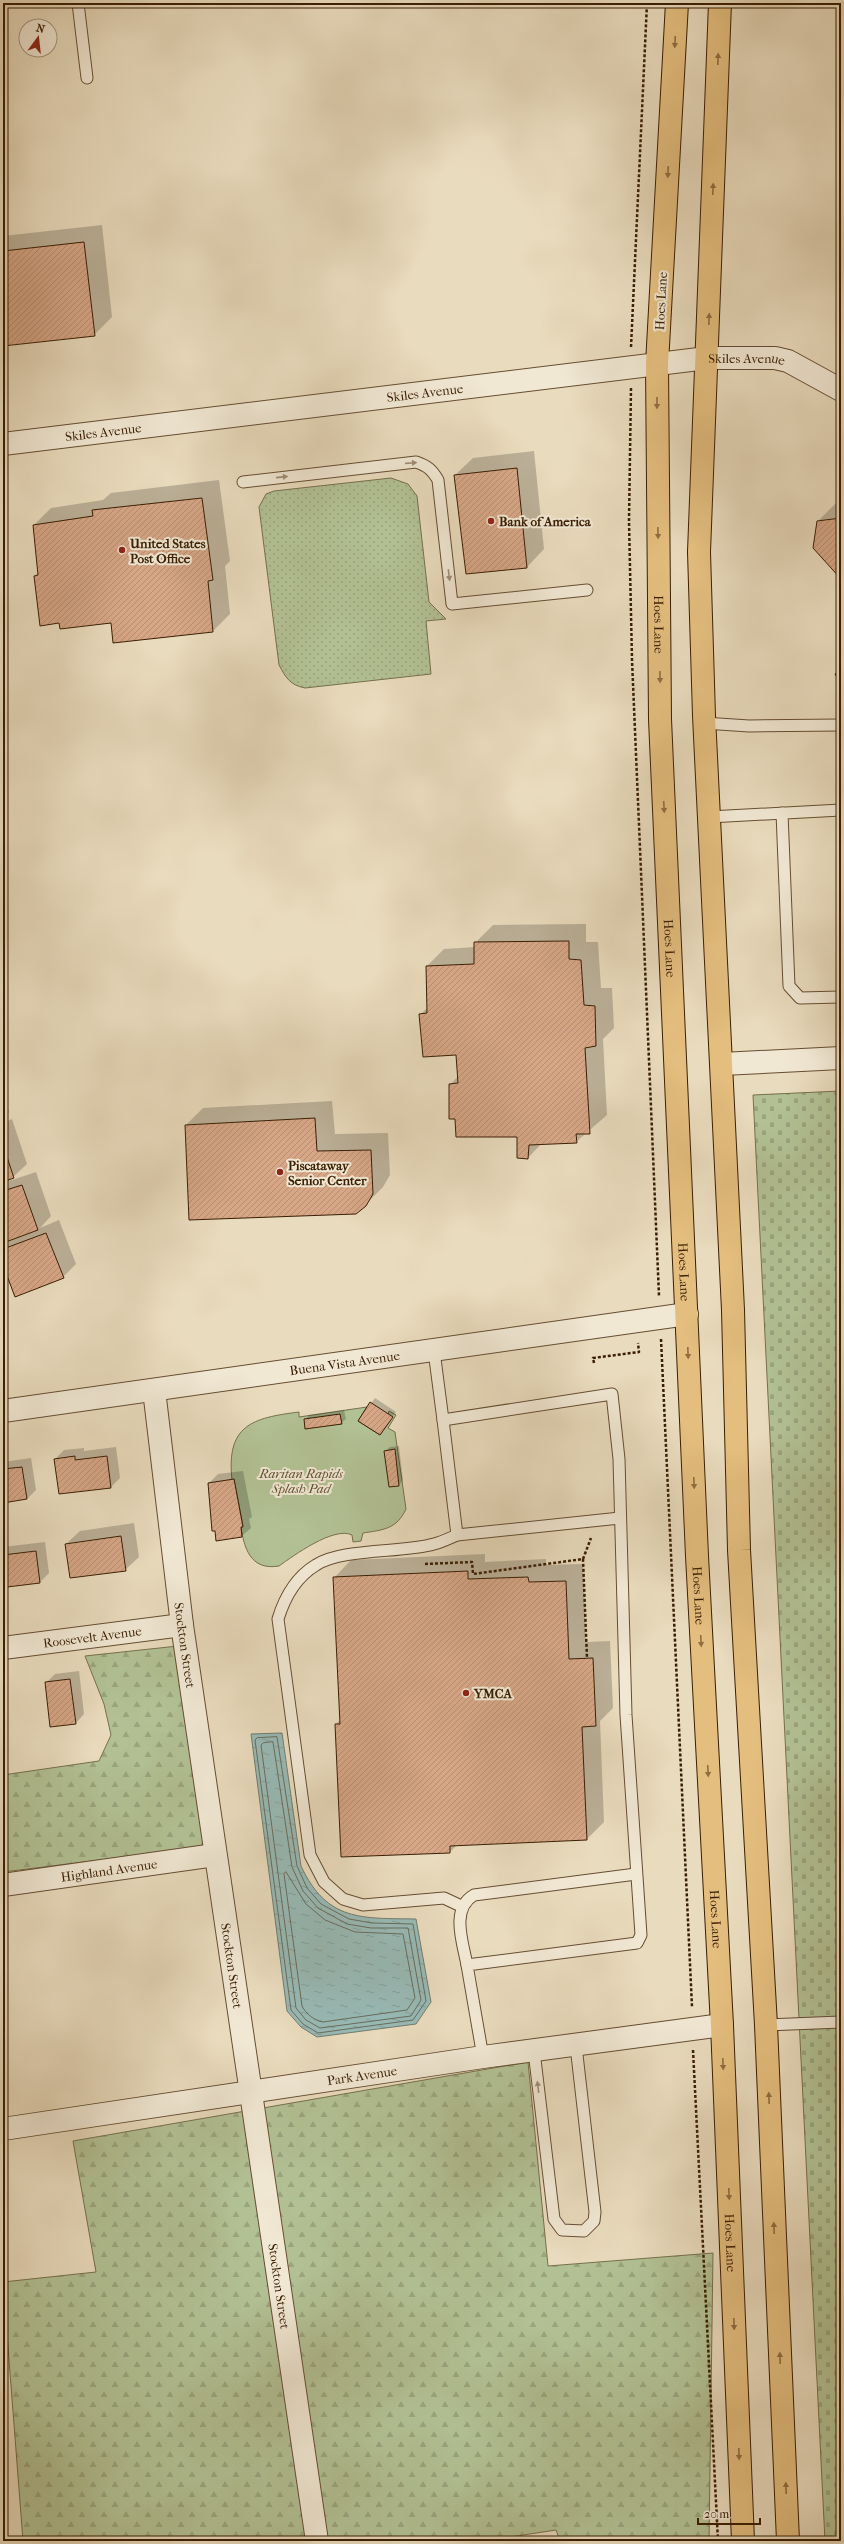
<svg xmlns="http://www.w3.org/2000/svg" width="844" height="2544" font-family="'IM FELL French Canon',serif">
  <style>
    .grass { fill: url(#grass-dots); stroke: #76704c }
    .forest { fill: url(#forest-firs); stroke: #76704c }
    .cemetery { fill: url(#cemetery-stones); stroke: #76704c }
    .green { fill: #b2c194; stroke: #76704c }
    .water { fill: url(#water-ripples); stroke: #727c6e }
    .shadow { fill: #0003 }
    .lines { fill: none; stroke-linecap: round; stroke-linejoin: round }
    .shore { stroke: #696c5c; stroke-width: 1 }
    .building { fill: url(#building-hatch); stroke: #3a1e03 }
    .lane-casing { stroke: #664d32; stroke-width: 13 }
    .street-casing { stroke: #664d32; stroke-width: 24 }
    .highway-casing { stroke: #3a1e03; stroke-width: 24 }
    .path { stroke: #3a1e03; stroke-width: 2.5; stroke-dasharray: 3 2; stroke-linecap: butt }
    .lane { stroke: #f1e8d4; stroke-width: 11 }
    .street { stroke: #f1e8d4; stroke-width: 22 }
    .highway { stroke: #e4be7e; stroke-width: 22 }
    .oneway { fill: #8f6e40 }
    .oneway2 { fill: #9f8d76 }
    .poi-dot { fill: #8f2418; stroke: #f1e8d4; stroke-width: 1.5 }
    .labels { text-anchor: middle; dominant-baseline: central; stroke-width: 4; stroke-linejoin: round; paint-order: stroke }
    .street-label { font-size: 13px; fill: #3a1e03; stroke: #f1e8d4 }
    .poi-label { font-size: 13px; font-weight: bold; fill: #3a1e03; stroke: #f1e8d4; text-anchor: start }
    .park-label { font-size: 13px; font-style: italic; fill: #5e4f2e; stroke: #f1e8d4 }
  </style>
  <defs>
    <pattern id="grass-dots" width="8" height="8" patternUnits="userSpaceOnUse"><rect width="8" height="8" fill="#b2c194"/><path d="M2 2h.1M6 6h.1" fill="none" stroke="#9aa57e" stroke-width="1.8" stroke-linecap="round"/></pattern>
    <pattern id="forest-firs" width="22" height="20" patternUnits="userSpaceOnUse"><rect width="22" height="20" fill="#b2c194"/><path d="M5 1l3.5 6h-7zM16 11l3.5 6h-7z" fill="#9aa57e"/></pattern>
    <pattern id="cemetery-stones" width="16" height="16" patternUnits="userSpaceOnUse"><rect width="16" height="16" fill="#b2c194"/><path d="M2 7V4a2 2 0 0 1 4 0v3zM10 15v-3a2 2 0 0 1 4 0v3z" fill="#9aa57e"/></pattern>
    <pattern id="water-ripples" width="26" height="14" patternUnits="userSpaceOnUse"><rect width="26" height="14" fill="#98bab6"/><path d="M2 4q2-2 4 0t4 0M15 11q2-2 4 0t4 0" fill="none" stroke="#849f9b"/></pattern>
    <pattern id="building-hatch" width="6" height="6" patternUnits="userSpaceOnUse"><rect width="6" height="6" fill="#d6a686"/><path d="M-1 1l2-2M0 6l6-6M5 7l2-2" fill="none" stroke="#b88e72"/></pattern>
  </defs>
  <rect width="100%" height="100%" fill="#e9dbbd"/>
  <filter id="stains"><feTurbulence type="fractalNoise" baseFrequency=".005" numOctaves="4"/><feColorMatrix values="0 0 0 0 .2 0 0 0 0 .09 0 0 0 0 .02 0 0 0 .5 -.17"/></filter>
  <radialGradient id="worn" r=".72"><stop offset=".6" stop-color="#630" stop-opacity="0"/><stop offset="1" stop-color="#630" stop-opacity=".3"/></radialGradient>
  <path class="grass" d="M391 478 408 484 417 496 429 602 446 619 426 621 431 674 305 688C290 685 286 678 279 665L259 507 266 494 274 491Z"/>
  <g class="forest">
    <polygon points="178,1646 204,1847 3,1872 3,1775 99,1761 111,1735 104,1704 85,1656"/>
    <polygon points="528,2062 548,2266 713,2253 709,2541 560,2541 556,2530 484,2541 23,2541 3,2282 96,2272 73,2141"/>
  </g>
  <polygon class="cemetery" points="841,1091 841,2541 825,2541 753,1095"/>
  <path class="green" d="M367 1407 358 1421 380 1435 392 1417 388 1414 389 1411 396 1415 388 1428 395 1432 406 1509C397 1529 383 1530 363 1533L361 1541 353 1542 352 1535C334 1526 293 1556 279 1566 250 1571 244 1547 241 1527L243 1526 234 1479 232 1480C226 1425 252 1418 299 1412V1417Z"/>
  <path class="water" d="M282 1733 301 1866C327 1922 362 1918 416 1919L431 2002 416 2024 317 2037 301 2027 287 2011 251 1734Z"/>
  <g class="shadow">
    <polygon points="102,225 112,317 94,335 3,345 3,236"/>
    <polygon points="534,451 544,549 527,567 467,573 455,475 473,458"/>
    <polygon points="219,480 230,561 225,566 230,614 213,631 114,642 111,622 60,622 35,576 39,572 34,525 51,508 103,500 111,493"/>
    <polygon points="836,503 841,503 841,577 818,521"/>
    <polygon points="841,610 841,616 838,612"/>
    <polygon points="586,924 586,942 598,942 601,988 612,988 614,1028 603,1039 607,1115 576,1142 542,1143 528,1158 518,1136 456,1118 450,1085 458,1076 457,1054 420,1015 428,1007 427,966 444,949 475,947 475,943 493,925"/>
    <polygon points="3,1095 9,1112 3,1118"/>
    <polygon points="332,1101 335,1134 388,1133 390,1175 383,1187 365,1205 186,1125 203,1108"/>
    <polygon points="12,1119 27,1164 13,1177 8,1179 9,1181 36,1172 51,1216 40,1228 59,1220 76,1264 63,1277 3,1262 3,1247 11,1239 3,1242 3,1123"/>
    <polygon points="375,1398 396,1412 380,1434 359,1420"/>
    <polygon points="344,1410 346,1419 341,1423 305,1420 309,1415"/>
    <polygon points="399,1446 403,1480 399,1485 385,1451 390,1447"/>
    <polygon points="116,1447 120,1478 111,1487 55,1459 64,1450 84,1448 84,1451"/>
    <polygon points="31,1458 36,1490 27,1499 3,1502 3,1462"/>
    <polygon points="243,1471 252,1517 249,1519 251,1528 242,1536 209,1483 218,1474"/>
    <polygon points="134,1523 139,1557 125,1570 66,1544 80,1531"/>
    <polygon points="45,1542 49,1573 40,1582 12,1585 3,1591 3,1547"/>
    <polygon points="485,1554 485,1562 546,1559 546,1565 583,1564 586,1642 610,1641 613,1708 600,1721 604,1822 587,1839 457,1845 450,1852 336,1724 340,1720 334,1578 351,1560"/>
    <polygon points="79,1671 84,1714 76,1723 46,1683 55,1674"/>
  </g>
  <g class="lines">
    <g class="shore">
      <polygon points="277,1737 297,1866 307,1888 321,1904 349,1919 372,1923 413,1924 426,2001 413,2020 318,2033 303,2024 291,2010 255,1740 257,1738"/>
      <polygon points="273,1742 292,1867 303,1891 318,1908 347,1924 371,1928 408,1928 421,2000 411,2016 320,2028 306,2020 296,2008 261,1745 263,1743"/>
      <path d="M286 1872 306 1904 325 1920 355 1932 403 1934 415 1998 407 2010 323 2022C315 2021 306 2014 302 2006L284 1874Z"/>
    </g>
  </g>
  <g class="building">
    <polygon points="84,242 95,336 3,346 3,251"/>
    <polygon points="517,468 527,568 466,574 454,475"/>
    <polygon points="202,498 213,580 208,581 213,632 113,643 111,623 60,629 59,623 40,626 34,576 38,575 33,525 93,516 92,510"/>
    <polygon points="841,518 841,579 813,548 817,521"/>
    <polygon points="841,669 841,684 835,674"/>
    <polygon points="569,941 569,959 581,960 584,1005 595,1006 596,1046 585,1048 590,1134 576,1134 577,1143 529,1145 528,1159 517,1158 517,1137 456,1137 455,1119 449,1119 449,1084 458,1083 456,1055 423,1057 419,1014 427,1013 426,966 474,964 474,942"/>
    <polygon points="315,1118 317,1151 371,1150 373,1194 366,1206 356,1214 189,1220 185,1125"/>
    <polygon points="3,1145 14,1178 3,1182"/>
    <polygon points="22,1185 38,1230 3,1243 3,1191"/>
    <polygon points="46,1233 64,1278 15,1297 3,1265 3,1249"/>
    <polygon points="370,1402 393,1417 380,1435 358,1421"/>
    <polygon points="340,1414 342,1424 305,1429 304,1419"/>
    <polygon points="395,1449 399,1486 389,1487 384,1451"/>
    <polygon points="75,1456 75,1460 107,1456 111,1488 59,1494 54,1459"/>
    <polygon points="22,1467 27,1499 3,1503 3,1469"/>
    <polygon points="234,1479 243,1527 241,1527 242,1537 216,1541 215,1531 212,1531 208,1483"/>
    <polygon points="121,1536 126,1571 70,1578 65,1544"/>
    <polygon points="36,1551 40,1583 7,1587 7,1592 3,1592 3,1555"/>
    <polygon points="468,1571 468,1579 528,1577 529,1582 566,1581 569,1659 593,1658 596,1726 582,1727 587,1840 450,1846 450,1853 341,1857 335,1724 340,1724 333,1577"/>
    <polygon points="70,1679 76,1724 50,1727 45,1682"/>
  </g>
  <g class="lines">
    <g class="lane-casing">
      <g id="lane">
        <polyline points="78,3 87,78"/>
        <path d="M243 482 416 462C428 466 432 470 438 480L452 604 587 590"/>
        <polyline points="704,723 749,726 841,725"/>
        <polyline points="782,813 789,986 800,998 841,997"/>
        <polyline points="709,817 841,810"/>
        <polyline points="434,1351 443,1420 612,1394 619,1459 626,1715 641,1935 637,1943 467,1965 483,2057"/>
        <polyline points="443,1420 457,1535 620,1518"/>
        <path d="M457 1535C450 1538 442 1542 434 1544 403 1553 342 1548 316 1565 296 1577 285 1596 278 1619L310 1855 324 1882 343 1899 363 1905 444 1898 461 1906"/>
        <path d="M467 1965C463 1943 450 1909 474 1895L636 1874"/>
        <polyline points="766,2025 841,2022"/>
        <polyline points="534,2051 554,2219 562,2230 584,2231 594,2221 595,2212 576,2046"/>
      </g>
    </g>
    <g class="street-casing">
      <g id="street">
        <path id="s1" d="M3 444 707 358H775L788 361 841 390"/>
        <polyline points="722,1064 841,1058"/>
        <path id="s2" d="M154 1390 182 1625 317 2541"/>
        <path id="s3" d="M3 1411 687 1314"/>
        <path id="s4" d="M3 1648 182 1625"/>
        <path id="s5" d="M3 1885 215 1855"/>
        <path id="s6" d="M3 2129 483 2057 722 2025"/>
      </g>
    </g>
    <g class="highway-casing">
      <g id="highway">
        <path id="s7" d="M677 3 657 364 660 719 697 1556 722 2025 743 2541"/>
        <polyline points="720,3 699,552 704,716 733,1310 739,1550 766,2025 788,2541"/>
      </g>
    </g>
    <g class="path">
      <polyline points="631,347 647,3"/>
      <polyline points="631,388 629,521 632,660 659,1296"/>
      <polyline points="661,1339 692,2007"/>
      <polyline points="594,1363 593,1358 639,1352 638,1343"/>
      <polyline points="583,1559 591,1538"/>
      <polyline points="425,1564 472,1562 473,1574 583,1559 587,1658"/>
      <polyline points="693,2050 718,2541"/>
    </g>
    <use href="#lane" class="lane"/>
    <use href="#street" class="street"/>
    <use href="#highway" class="highway"/>
  </g>
  <defs><path id="oneway-solid" d="M-6-.8H1V-3.2L6.5 0L1 3.2V.8H-6Z"/></defs>
  <g class="oneway">
    <use href="#oneway-solid" transform="translate(675 42) rotate(93)"/>
    <use href="#oneway-solid" transform="translate(718 59) rotate(-88)"/>
    <use href="#oneway-solid" transform="translate(668 172) rotate(93)"/>
    <use href="#oneway-solid" transform="translate(713 189) rotate(-88)"/>
    <use href="#oneway-solid" transform="translate(709 319) rotate(-88)"/>
    <use href="#oneway-solid" transform="translate(657 403) rotate(90)"/>
    <use href="#oneway-solid" transform="translate(658 533) rotate(89)"/>
    <use href="#oneway-solid" transform="translate(660 677) rotate(89)"/>
    <use href="#oneway-solid" transform="translate(664 807) rotate(87)"/>
    <use href="#oneway-solid" transform="translate(688 1353) rotate(88)"/>
    <use href="#oneway-solid" transform="translate(694 1483) rotate(88)"/>
    <use href="#oneway-solid" transform="translate(701 1641) rotate(87)"/>
    <use href="#oneway-solid" transform="translate(708 1771) rotate(87)"/>
    <use href="#oneway-solid" transform="translate(723 2064) rotate(88)"/>
    <use href="#oneway-solid" transform="translate(769 2098) rotate(-92)"/>
    <use href="#oneway-solid" transform="translate(729 2194) rotate(88)"/>
    <use href="#oneway-solid" transform="translate(774 2228) rotate(-92)"/>
    <use href="#oneway-solid" transform="translate(734 2324) rotate(88)"/>
    <use href="#oneway-solid" transform="translate(780 2358) rotate(-92)"/>
    <use href="#oneway-solid" transform="translate(739 2454) rotate(88)"/>
    <use href="#oneway-solid" transform="translate(786 2488) rotate(-92)"/>
  </g>
  <g class="oneway2">
    <use href="#oneway-solid" transform="translate(411 463) rotate(-4)"/>
    <use href="#oneway-solid" transform="translate(282 477) rotate(-6)"/>
    <use href="#oneway-solid" transform="translate(449 575) rotate(83)"/>
    <use href="#oneway-solid" transform="translate(538 2087) rotate(-97)"/>
  </g>
  <g class="poi-dot">
    <circle cx="491" cy="521" r="4"/>
    <circle cx="122" cy="550" r="4"/>
    <circle cx="280" cy="1172" r="4"/>
    <circle cx="466" cy="1693" r="4"/>
  </g>
  <g class="labels">
    <g class="street-label">
      <text transform="translate(661 301) rotate(-87)">Hoes Lane</text>
      <text stroke="none"><textPath href="#s1" startOffset="749">Skiles Avenue</textPath></text>
      <text stroke="none"><textPath href="#s1" startOffset="425">Skiles Avenue</textPath></text>
      <text stroke="none"><textPath href="#s1" startOffset="101">Skiles Avenue</textPath></text>
      <text stroke="none"><textPath href="#s7" startOffset="622">Hoes Lane</textPath></text>
      <text stroke="none"><textPath href="#s7" startOffset="946">Hoes Lane</textPath></text>
      <text stroke="none"><textPath href="#s7" startOffset="1270">Hoes Lane</textPath></text>
      <text stroke="none"><textPath href="#s3" startOffset="345">Buena Vista Avenue</textPath></text>
      <text stroke="none"><textPath href="#s7" startOffset="1594">Hoes Lane</textPath></text>
      <text stroke="none"><textPath href="#s4" startOffset="90">Roosevelt Avenue</textPath></text>
      <text stroke="none"><textPath href="#s2" startOffset="257">Stockton Street</textPath></text>
      <text stroke="none"><textPath href="#s5" startOffset="107">Highland Avenue</textPath></text>
      <text stroke="none"><textPath href="#s7" startOffset="1918">Hoes Lane</textPath></text>
      <text stroke="none"><textPath href="#s2" startOffset="581">Stockton Street</textPath></text>
      <text stroke="none"><textPath href="#s6" startOffset="363">Park Avenue</textPath></text>
      <text stroke="none"><textPath href="#s7" startOffset="2242">Hoes Lane</textPath></text>
      <text stroke="none"><textPath href="#s2" startOffset="905">Stockton Street</textPath></text>
    </g>
    <g class="poi-label">
      <text x="499" y="521">Bank of America</text>
      <text x="130" y="543">United States<tspan x="130" dy="15">Post Office</tspan></text>
      <text x="288" y="1165">Piscataway<tspan x="288" dy="15">Senior Center</tspan></text>
      <text x="474" y="1693">YMCA</text>
    </g>
    <g class="park-label">
      <text x="301" y="1473">Raritan Rapids<tspan x="301" dy="15">Splash Pad</tspan></text>
    </g>
  </g>
  <rect width="844" height="2544" fill="none" stroke="#e9dbbd" stroke-width="16"/>
  <rect x="4" y="4" width="836" height="2536" fill="none" stroke="#3a1e03" stroke-width="2"/>
  <rect x="8" y="8" width="828" height="2528" fill="none" stroke="#3a1e03"/>
  <g transform="translate(38 38) rotate(15)"><circle r="19" fill="#f1e8d4" stroke="#a89780"/>
  <path d="M0-3L7 15L0 10L-7 15Z" fill="#8f2418"/>
  <text y="-6" font-size="11" font-weight="bold" text-anchor="middle" fill="#3a1e03">N</text>
  </g>
  <path d="M698 2518v6h62v-6" fill="none" stroke="#3a1e03" stroke-width="2"/>
  <text x="704" y="2518" font-size="12" fill="#3a1e03" stroke="#f1e8d4" stroke-width="3" paint-order="stroke">20 m</text>
  <rect width="100%" height="100%" filter="url(#stains)"/>
  <rect width="100%" height="100%" fill="url(#worn)"/>
</svg>
